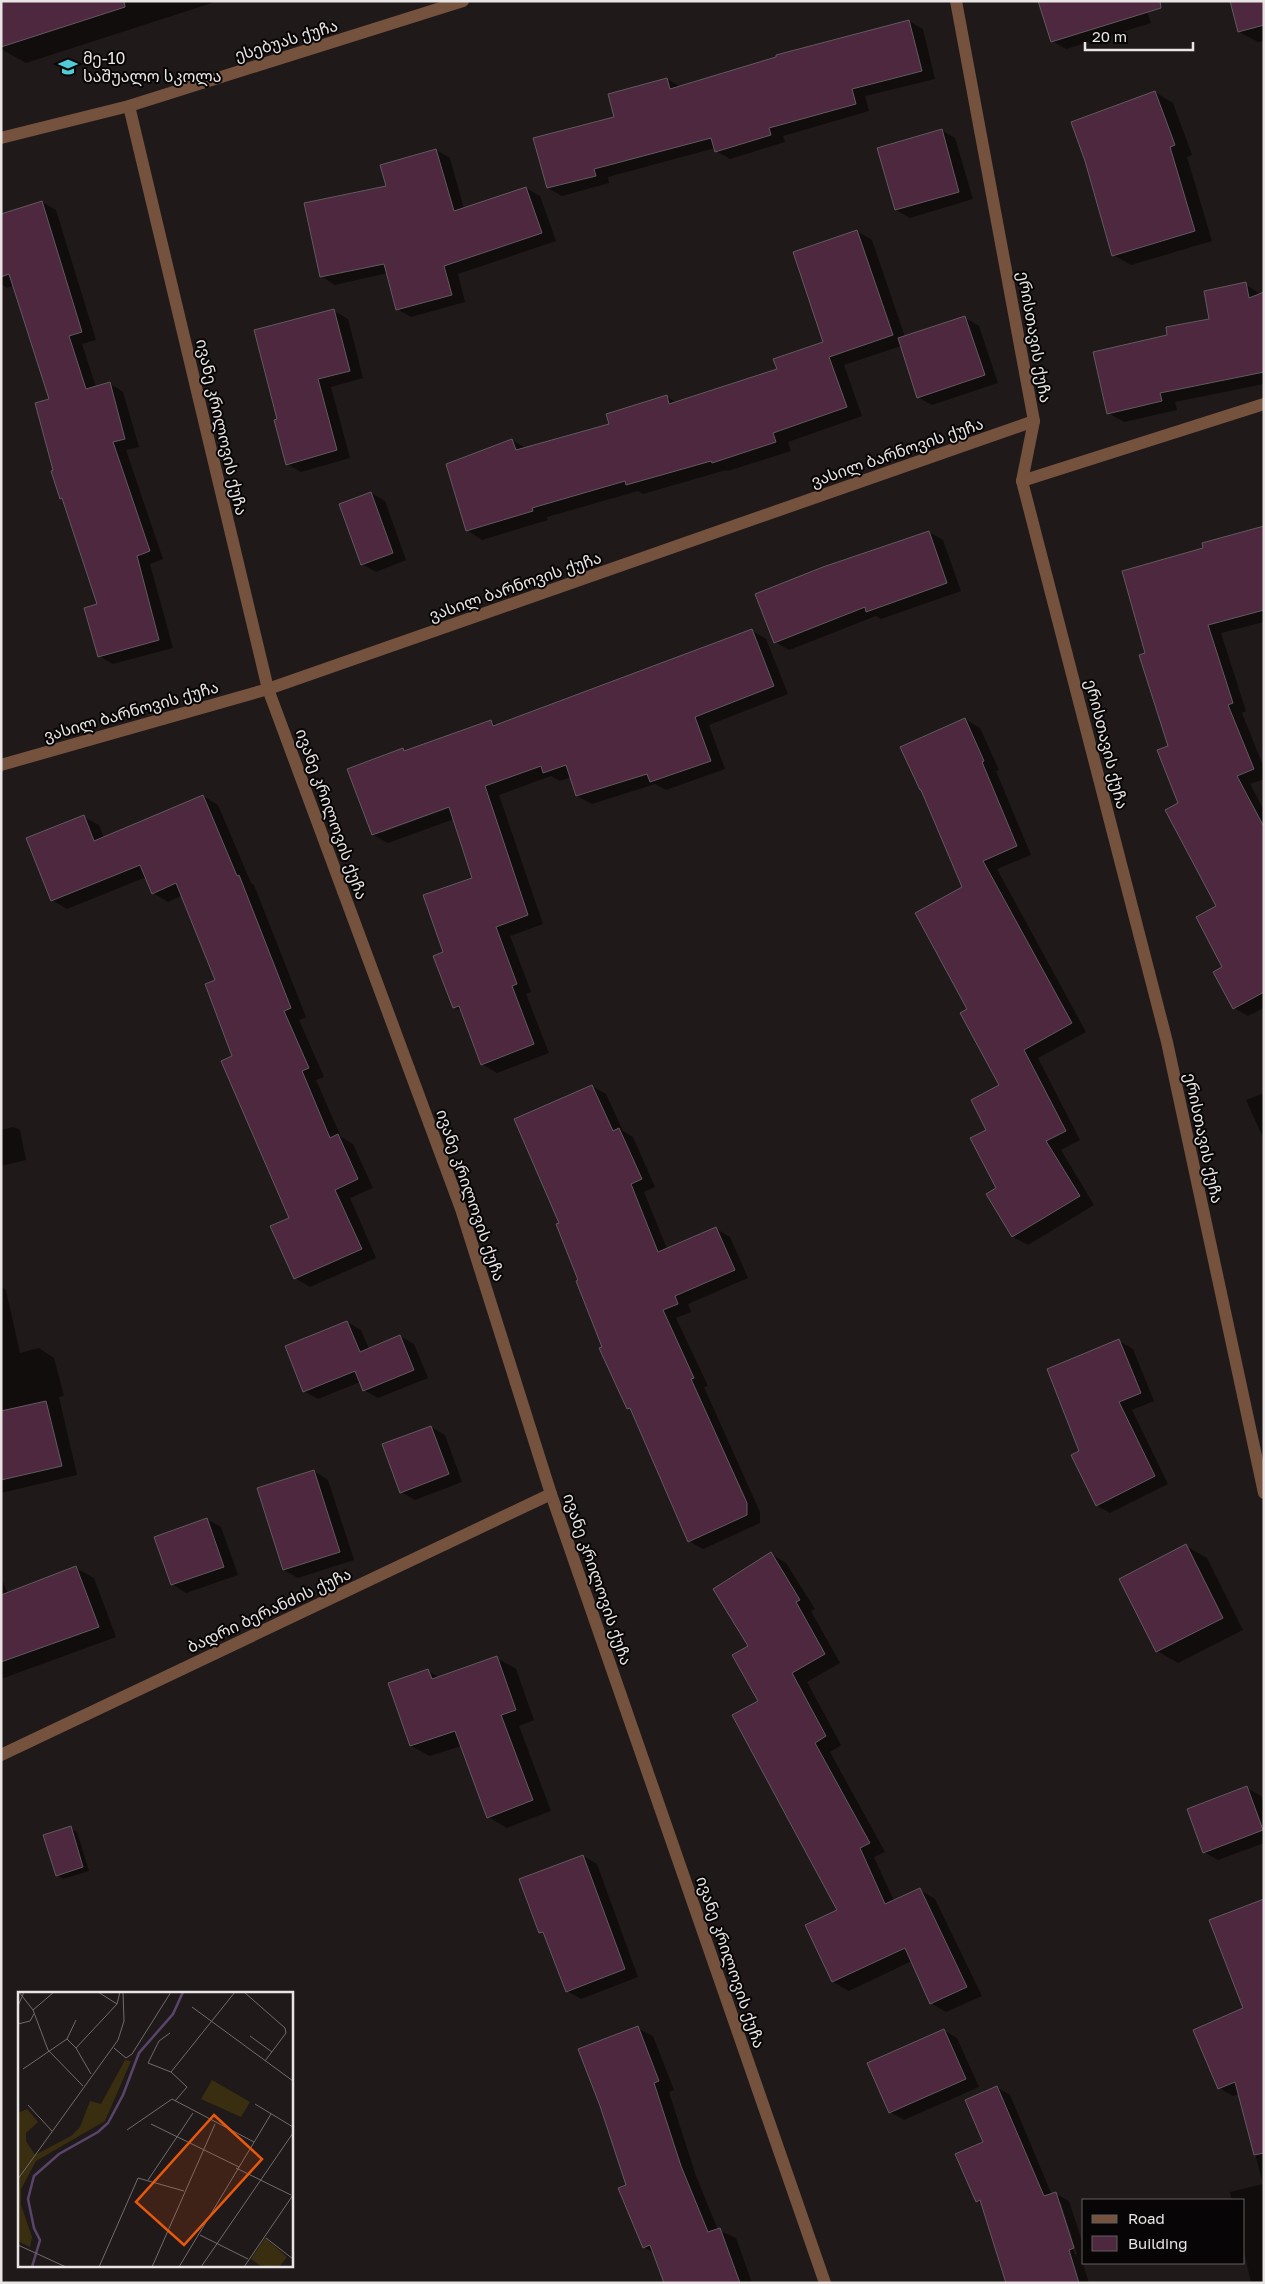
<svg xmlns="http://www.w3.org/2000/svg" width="1265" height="2284" font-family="'Golos Text','Noto Sans Georgian',sans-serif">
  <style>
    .shadow { fill: #0007; fill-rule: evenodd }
    .building { fill: #4d283f; stroke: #615a5e }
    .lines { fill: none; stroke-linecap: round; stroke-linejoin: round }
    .minor { stroke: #74523d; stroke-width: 12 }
    .labels { text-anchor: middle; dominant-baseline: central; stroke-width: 4; stroke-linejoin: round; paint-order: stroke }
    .street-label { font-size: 16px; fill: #eae5e5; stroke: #070505 }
    .poi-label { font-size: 16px; fill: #eae5e5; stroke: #070505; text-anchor: start }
    .inset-river { fill: none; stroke: #59456b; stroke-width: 2.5 }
    .inset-road { fill: none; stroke: #716b6b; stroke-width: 1 }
    .view { fill: #e8590c; fill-opacity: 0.15; stroke: #e8590c; stroke-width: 2.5 }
    .inset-edge { fill: none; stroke: #eae5e5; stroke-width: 2.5 }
  </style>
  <rect width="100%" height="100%" fill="#201919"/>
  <g class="shadow">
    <polygon points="1,1 211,1 212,3 26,63 1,49"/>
    <polygon points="1144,1 1151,23 1066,49 1052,41"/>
    <polygon points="1264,1 1264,41 1258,42 1239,32"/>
    <polygon points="909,21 923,29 935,79 865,96 869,111 783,136 785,142 730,159 716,151 715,148 608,177 609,183 562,196 548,188 616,118 667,79 681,87"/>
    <polygon points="1155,92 1173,103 1192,155 1187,157 1212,241 1131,265 1113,255"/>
    <polygon points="941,130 955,138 973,199 910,218 896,210"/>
    <polygon points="436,150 450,158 464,209 526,188 540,196 556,241 458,274 465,302 411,317 397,309 388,273 335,285 321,276 388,187"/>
    <polygon points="42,202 56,210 96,340 82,344 96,387 109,383 123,392 139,447 126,450 163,559 150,564 173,648 113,664 99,656 99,605 64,500 61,498 55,471 50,400 14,285 7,288 1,284 1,216"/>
    <polygon points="857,231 872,240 905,337 965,318 979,326 998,383 932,405 918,397 901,346 844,365 862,416 788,442 791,451 728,471 726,470 643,494 638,491 547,517 548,520 482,540 467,530 512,440 527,449 610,425 667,397 677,403 778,370 825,342"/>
    <polygon points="1245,284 1262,295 1264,294 1264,384 1175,402 1177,410 1124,422 1108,413 1169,336 1211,320"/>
    <polygon points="334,311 348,319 363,378 331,387 350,458 301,472 287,464 279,420"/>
    <polygon points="371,493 385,501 406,560 376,572 362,564"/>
    <polygon points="1264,528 1264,622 1221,633 1246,711 1242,713 1264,768 1264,779 1250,784 1264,810 1264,1008 1248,1016 1234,1008 1224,967 1217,907 1180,804 1169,746 1146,654 1205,549"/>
    <polygon points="929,532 943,540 961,591 881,619 876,616 789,650 775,642"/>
    <path d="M751 630 766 639 788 694 709 725 725 769 666 790 655 784 592 804 577 796 571 777 560 781 551 776 499 795 543 924 510 936 531 992 526 994 549 1053 497 1073 482 1064 463 1012 454 1007 445 953 473 879 454 819 388 843 373 835 403 749 406 751 491 722 498 725ZM454 804 455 806 381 833V831Z"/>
    <polygon points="965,719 980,728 999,770 996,771 1031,855 997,869 1086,1032 1038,1058 1080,1140 1061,1150 1094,1205 1028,1245 1013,1237 987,1195 997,1189 987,1130 1001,1086 969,1009 964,887"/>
    <polygon points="203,796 218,805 251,883 254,885 306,1017 299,1020 324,1077 316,1080 341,1137 353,1144 373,1188 350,1198 376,1258 310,1287 295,1278 291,1218 233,1057 217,981 183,895 168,902 153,893 146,877 67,909 52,900 84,817 99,825 104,838"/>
    <polygon points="592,1086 606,1094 623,1131 633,1137 655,1187 644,1192 667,1249 716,1229 730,1237 748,1278 688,1304 691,1312 676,1318 708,1386 704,1387 760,1512 760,1523 703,1549 689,1541 633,1411 628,1408 580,1281 561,1224"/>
    <polygon points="1264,1093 1264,1140 1246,1100"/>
    <polygon points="13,1127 20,1130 26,1160 1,1166 1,1130"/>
    <polygon points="1,1287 6,1290 20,1353 39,1348 54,1358 64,1396 59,1397 77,1475 1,1493"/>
    <polygon points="347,1322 361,1330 369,1349 400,1336 414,1344 428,1378 378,1398 364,1390 360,1382 318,1399 304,1391"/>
    <polygon points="1119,1341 1133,1349 1154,1401 1132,1410 1168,1484 1110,1513 1096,1505 1081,1452"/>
    <polygon points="431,1427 445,1435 462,1482 415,1500 401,1492"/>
    <polygon points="314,1471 328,1480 354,1560 298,1578 284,1570"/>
    <polygon points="207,1519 221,1527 238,1575 186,1593 172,1584"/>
    <polygon points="1186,1546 1207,1558 1243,1630 1178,1663 1157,1651"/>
    <polygon points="771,1554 786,1563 815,1609 811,1611 840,1663 807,1682 841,1745 830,1752 885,1852 874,1857 894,1901 920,1890 935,1899 982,1996 946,2012 931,2003 912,1961 849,1991 833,1982 839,1911 760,1701 750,1646"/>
    <polygon points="76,1568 94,1578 116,1637 1,1679 1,1578 8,1594"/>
    <polygon points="497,1658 516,1669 534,1720 519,1726 551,1811 507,1828 488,1817 461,1746 430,1756 411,1746 428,1671 440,1678"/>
    <polygon points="1247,1788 1261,1796 1264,1804 1264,1843 1218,1860 1204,1852"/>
    <polygon points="70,1828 77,1832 89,1871 63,1879 57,1875"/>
    <polygon points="583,1856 597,1864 638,1977 581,1999 567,1991 546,1936 540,1932"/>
    <polygon points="1264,1905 1264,2283 1251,2283 1244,2252 1244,2200 1232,2200 1230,2192 1263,2184 1239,2094 1233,2096 1219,2088 1244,2009"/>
    <polygon points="637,2028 653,2036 674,2090 669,2092 696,2176 718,2230 736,2238 752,2283 666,2283 655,2254 644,2247 627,2185"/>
    <polygon points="943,2030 957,2038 979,2087 904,2120 890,2112"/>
    <path d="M996 2087 1010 2095 1052 2195 1056 2194 1069 2201 1084 2247V2257H1081L1089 2283H1026L983 2205 977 2201 984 2143ZM1058 2203H1061L1077 2254 1075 2255Z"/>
  </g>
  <g class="building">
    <polygon points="1,1 124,1 125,7 1,47"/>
    <polygon points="1038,1 1160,1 1161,8 1051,42"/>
    <polygon points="1230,1 1264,1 1264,25 1238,32"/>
    <polygon points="909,20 922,71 852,89 856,104 769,128 771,135 715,152 711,138 594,169 596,176 547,188 533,138 614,117 608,94 667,78 670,89 776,57 776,55"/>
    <polygon points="1155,91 1175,145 1170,147 1195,231 1112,256 1085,161 1071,122"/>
    <polygon points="942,129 959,192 895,210 877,148"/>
    <polygon points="436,149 454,211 526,187 542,233 444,266 452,295 396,310 384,264 320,277 304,203 386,186 380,165"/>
    <polygon points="42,201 82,332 69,336 86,389 110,382 125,439 113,442 150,551 137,556 159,640 98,657 84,608 97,604 62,498 60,499 51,471 53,470 35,403 49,399 9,274 1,277 1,214"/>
    <polygon points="857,230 893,335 829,357 847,407 773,433 776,442 712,463 711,461 626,485 625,481 532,508 533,511 466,531 446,464 512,439 516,450 609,424 606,414 667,395 669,404 777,369 773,359 823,342 793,252"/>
    <polygon points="1246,282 1249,298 1264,292 1264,372 1160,393 1162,401 1107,414 1093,352 1167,335 1166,327 1209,319 1204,291"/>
    <polygon points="334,309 350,371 318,379 337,450 286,465 274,420 277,419 254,330"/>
    <polygon points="965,316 985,375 917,398 898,338"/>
    <polygon points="371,492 393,553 361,565 339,504"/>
    <polygon points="1264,526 1264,610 1208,625 1233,703 1228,705 1254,769 1237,776 1264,827 1264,992 1233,1009 1213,972 1222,967 1196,917 1216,906 1165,810 1178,803 1157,750 1168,746 1139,655 1145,653 1122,571 1203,548 1202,543"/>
    <polygon points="929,531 947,583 866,612 865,607 774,643 755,594 823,567"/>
    <polygon points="752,629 774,686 695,717 711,761 650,782 647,774 576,796 566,765 543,773 541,766 485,786 528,915 496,927 517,984 512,986 534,1044 481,1065 459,1006 453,1008 433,956 443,952 423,895 472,878 449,807 372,835 347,769 403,748 404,751 491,720 493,726"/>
    <polygon points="965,718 984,761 982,762 1017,846 983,861 1072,1023 1024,1050 1066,1131 1046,1141 1080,1196 1012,1237 986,1194 996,1188 970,1138 986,1130 971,1100 999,1085 960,1013 967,1009 915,913 962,887 921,790 920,790 900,747"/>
    <polygon points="203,795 237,876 239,875 291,1008 284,1011 309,1068 302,1071 330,1138 338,1134 358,1179 335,1190 362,1249 294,1279 270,1226 289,1218 221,1061 232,1056 205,984 215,980 176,883 152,894 140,865 51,901 26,838 84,815 94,841"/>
    <polygon points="592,1085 613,1131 619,1128 642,1179 631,1184 658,1252 716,1227 735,1270 675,1296 678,1304 663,1310 694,1378 691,1379 747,1503 747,1515 688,1542 630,1408 627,1409 599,1348 602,1347 576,1281 578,1280 556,1224 559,1223 514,1119"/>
    <polygon points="347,1321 360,1352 400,1335 414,1370 363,1391 355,1371 303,1392 285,1346"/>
    <polygon points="1119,1339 1141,1393 1119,1402 1155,1476 1096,1506 1071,1455 1079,1451 1047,1369"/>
    <polygon points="46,1401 62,1466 1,1480 1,1411"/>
    <polygon points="431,1426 449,1474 400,1493 382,1444"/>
    <polygon points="314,1470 340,1552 283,1570 257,1488"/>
    <polygon points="207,1518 224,1567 171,1585 154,1537"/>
    <polygon points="1186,1544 1223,1618 1156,1652 1119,1579"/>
    <polygon points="771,1552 800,1600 796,1602 825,1654 792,1673 826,1736 815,1743 870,1843 860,1848 885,1904 920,1888 967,1987 930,2004 905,1948 832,1982 805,1925 837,1910 732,1715 758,1701 732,1655 748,1646 713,1589"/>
    <polygon points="76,1566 99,1627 1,1662 1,1595"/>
    <polygon points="497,1656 516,1710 501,1715 533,1800 487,1818 455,1731 410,1746 388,1683 428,1669 432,1679"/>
    <polygon points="1247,1786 1263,1830 1203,1853 1187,1809"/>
    <polygon points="71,1826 83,1867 56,1876 43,1835"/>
    <polygon points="583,1855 625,1969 566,1992 543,1932 539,1933 519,1879"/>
    <polygon points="1264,1899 1264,2153 1254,2155 1235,2082 1218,2089 1193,2030 1243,2008 1209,1920"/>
    <polygon points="638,2026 659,2081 654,2083 681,2166 708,2232 720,2228 740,2283 664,2283 650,2245 643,2248 618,2188 626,2185 600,2106 578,2049"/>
    <polygon points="944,2029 966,2079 889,2113 867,2063"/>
    <polygon points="997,2086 1044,2196 1056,2192 1074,2248 1069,2250 1079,2283 1006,2283 980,2200 976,2202 955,2154 983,2142 965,2100"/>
  </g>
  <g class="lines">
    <g class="minor">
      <polyline points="956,1 1034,421 1022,481 1167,1042 1264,1493"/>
      <polyline points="129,106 268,689 461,1209 551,1494 825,2283"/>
      <polyline points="1,138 129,106 463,1"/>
      <polyline points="1022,481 1264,404"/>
      <polyline points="1,765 268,689 1034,421"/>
      <polyline points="1,1755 551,1494"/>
    </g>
  </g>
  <defs>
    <g id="school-bare" transform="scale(1.5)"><path d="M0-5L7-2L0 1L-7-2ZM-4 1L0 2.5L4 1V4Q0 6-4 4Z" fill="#52cbd9" stroke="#070505" stroke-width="2.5" paint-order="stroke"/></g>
  </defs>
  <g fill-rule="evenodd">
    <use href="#school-bare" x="68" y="67"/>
  </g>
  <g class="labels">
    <g class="street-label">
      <text transform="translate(286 40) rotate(-17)">ესებუას ქუჩა</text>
      <text transform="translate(1035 337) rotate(80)">ერისთავის ქუჩა</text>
      <text transform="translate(222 427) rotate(77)">ივანე კრილოვის ქუჩა</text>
      <text transform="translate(897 452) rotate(-19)">ვასილ ბარნოვის ქუჩა</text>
      <text transform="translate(515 586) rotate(-19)">ვასილ ბარნოვის ქუჩა</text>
      <text transform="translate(131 711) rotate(-16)">ვასილ ბარნოვის ქუჩა</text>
      <text transform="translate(1107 744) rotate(76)">ერისთავის ქუჩა</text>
      <text transform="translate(332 814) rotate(70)">ივანე კრილოვის ქუჩა</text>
      <text transform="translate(1204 1138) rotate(78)">ერისთავის ქუჩა</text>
      <text transform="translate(471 1195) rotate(71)">ივანე კრილოვის ქუჩა</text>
      <text transform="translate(598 1579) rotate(71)">ივანე კრილოვის ქუჩა</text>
      <text transform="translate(269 1610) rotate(-25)">ბადრი ბერანძის ქუჩა</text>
      <text transform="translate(731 1962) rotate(71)">ივანე კრილოვის ქუჩა</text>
    </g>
    <g class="poi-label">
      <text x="83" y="58">მე-10<tspan x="83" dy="18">საშუალო სკოლა</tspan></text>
    </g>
  </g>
  <g transform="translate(18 1992)">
    <rect width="275" height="275" fill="#201919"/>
    <path d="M107 68 113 69 87 129 18 169 3 197V213L14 245 12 255 0 249V121L9 117 20 130 8 141V149L17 163 53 144 62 135 72 109 83 112ZM194 88 232 110 223 125 183 107ZM247 246 269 265 261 275H244L233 267Z" fill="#3a2e10"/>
    <path class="inset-river" d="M14 275 22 248 16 236 10 207 16 184 41 162 80 140 90 131 105 103 121 61 155 22 165 0"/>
    <path class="inset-road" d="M1 0 15 18 30 58 65 94M80 0 99 12M226 0 267 36 268 41 247 69M0 14 6 0M174 15 275 89M15 18 36 0M0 32 12 29 16 22M152 41 141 49 130 71 153 80M232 44 254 60M49 47 58 28M58 56 99 12 102 0M96 56 108 66 114 62 153 0M5 77 49 47 58 56 73 82M153 80 217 0M153 80 169 95 157 109M237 112 275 135M10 113 34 139M133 132 221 175M109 138 154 107 236 150M218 176 273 203M0 187 100 48 106 29 105 0M130 188 175 121M182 243 230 267M248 246 275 267M0 253 48 275M81 275 120 186 166 199M134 275 197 132M161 275 253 122M183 275 275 141M226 275 275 203"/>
    <path class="view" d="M196 123 244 167 166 253 118 210Z"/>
    <rect width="275" height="275" class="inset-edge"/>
  </g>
  <rect width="1265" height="2284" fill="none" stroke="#eae5e5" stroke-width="5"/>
  <rect x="1082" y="2199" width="162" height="65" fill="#070505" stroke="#625f5f"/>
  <rect x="1092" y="2215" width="25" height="8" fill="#74523d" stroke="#625f5f"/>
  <text x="1128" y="2224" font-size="15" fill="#eae5e5">Road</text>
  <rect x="1092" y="2236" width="25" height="15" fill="#4d283f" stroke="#625f5f"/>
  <text x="1128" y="2249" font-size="15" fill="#eae5e5">Building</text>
  <path d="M1085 42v8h108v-8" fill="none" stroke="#eae5e5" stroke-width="2.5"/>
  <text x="1092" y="42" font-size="15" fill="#eae5e5" stroke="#070505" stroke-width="4" paint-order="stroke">20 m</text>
</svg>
